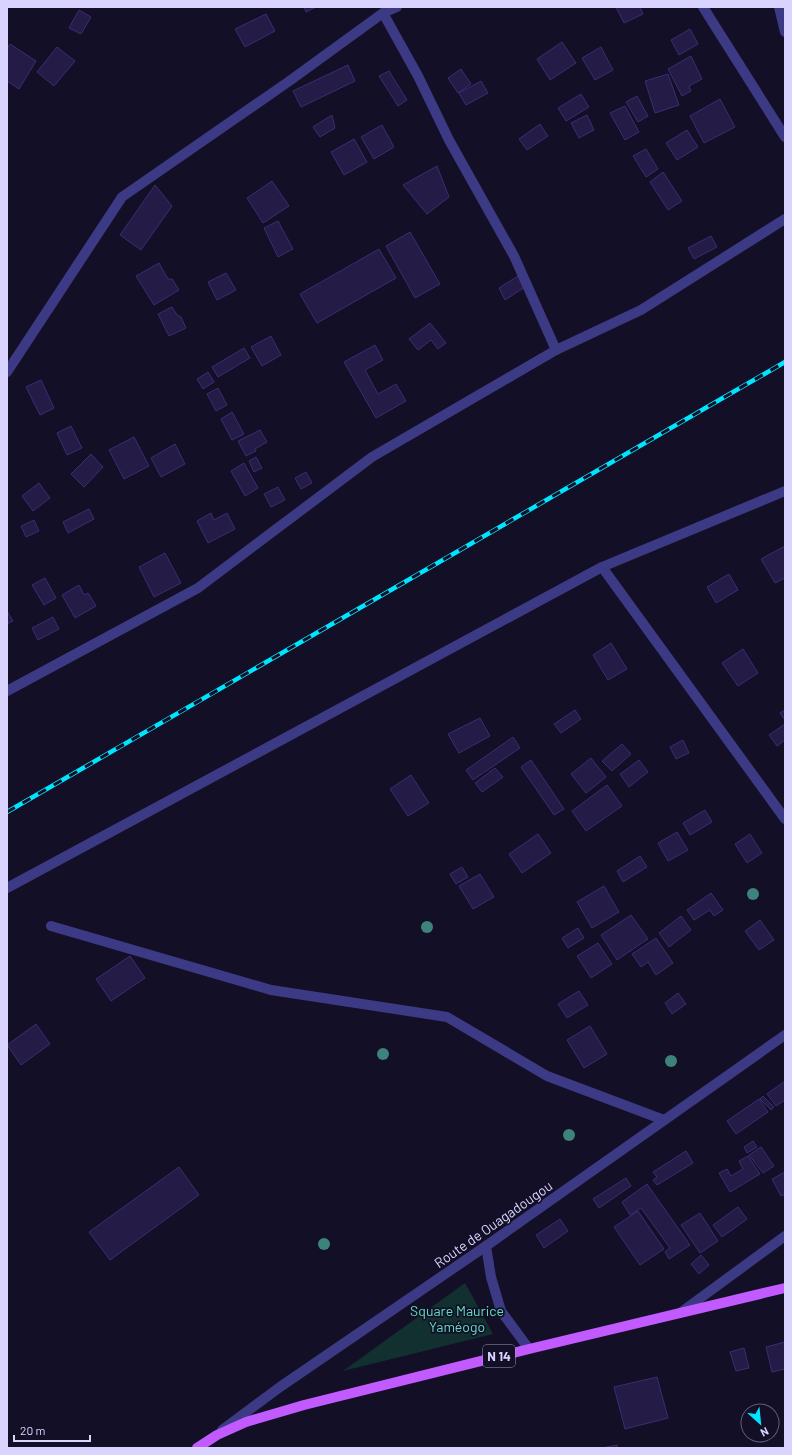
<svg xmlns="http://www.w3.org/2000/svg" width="792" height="1455" font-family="Barlow,sans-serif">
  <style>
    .green { fill: #12302f }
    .building { fill: #241b47; stroke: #3b2d73 }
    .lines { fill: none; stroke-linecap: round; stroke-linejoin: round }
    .minor { stroke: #3d3a85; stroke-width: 10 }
    .major { stroke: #c25bff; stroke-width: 10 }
    .rail-casing { stroke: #00e5ff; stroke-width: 4.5 }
    .rail { stroke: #130f26; stroke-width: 3; stroke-dasharray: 9; stroke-linecap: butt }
    .tree { fill: #3d827b }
    .labels { text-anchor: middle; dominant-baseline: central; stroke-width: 3.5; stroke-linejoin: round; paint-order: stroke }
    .shield { fill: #130f26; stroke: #9e99be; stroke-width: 1 }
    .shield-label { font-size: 13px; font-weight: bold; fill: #d9d4ff }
    .street-label { font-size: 14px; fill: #d9d4ff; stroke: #130f26 }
    .park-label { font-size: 14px; fill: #5fe0c0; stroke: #130f26 }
  </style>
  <rect width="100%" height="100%" fill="#130f26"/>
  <polygon class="green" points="465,1283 493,1334 343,1371"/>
  <g class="building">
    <polygon points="304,7 316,7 306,12"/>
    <polygon points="616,7 640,7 643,14 624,23"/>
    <polygon points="79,10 91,17 81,34 69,28"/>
    <polygon points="266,14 275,31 245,47 235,29"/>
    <polygon points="690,29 698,44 679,55 671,40"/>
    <polygon points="562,42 576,63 550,80 537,59"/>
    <polygon points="10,44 36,61 19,89 7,81 7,49"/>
    <polygon points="57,47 75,61 54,86 37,72"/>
    <polygon points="601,47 613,70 595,80 582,58"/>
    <polygon points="691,56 702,79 689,86 691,91 682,96 668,69"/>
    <polygon points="348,65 355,81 301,107 293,91"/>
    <polygon points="461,69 471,84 458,93 448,78"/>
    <polygon points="389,71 407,100 398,106 379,76"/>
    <polygon points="668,74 679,105 655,113 645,81"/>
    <polygon points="481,81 488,93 466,105 459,93"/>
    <polygon points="581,94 589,107 566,121 558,108"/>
    <polygon points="637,96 648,116 638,122 626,102"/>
    <polygon points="720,99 735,127 704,143 690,116"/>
    <polygon points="625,106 639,132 625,140 610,113"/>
    <polygon points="332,115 335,128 320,137 313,127"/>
    <polygon points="587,115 594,130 579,138 571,123"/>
    <polygon points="540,124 548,136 527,150 519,139"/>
    <polygon points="382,125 394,147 374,159 361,137"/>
    <polygon points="687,130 698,147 677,160 666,143"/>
    <polygon points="354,139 367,162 344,175 331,152"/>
    <polygon points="646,149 658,169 646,177 633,156"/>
    <polygon points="437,166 449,197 427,214 403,185"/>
    <polygon points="663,172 682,201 668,210 650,182"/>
    <polygon points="272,181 289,206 263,223 247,198"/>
    <polygon points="155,185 172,206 141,250 120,235"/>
    <polygon points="278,221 293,249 278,257 264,228"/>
    <polygon points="410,232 440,284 415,298 386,246"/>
    <polygon points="711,236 717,247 694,259 688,248"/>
    <polygon points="379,249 396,278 317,323 300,294"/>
    <polygon points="159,263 168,279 172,279 179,290 154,305 136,276"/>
    <polygon points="226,273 236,290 217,300 208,282"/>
    <polygon points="518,276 525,287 505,300 499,288"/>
    <polygon points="172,307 177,315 181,317 186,328 169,336 158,314"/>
    <polygon points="430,323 446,343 438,349 431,340 418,350 409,339"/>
    <polygon points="271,336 281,355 262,366 251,347"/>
    <polygon points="375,345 383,360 365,370 378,394 396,384 406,401 376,418 344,362"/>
    <polygon points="244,348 250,358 218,377 212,367"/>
    <polygon points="208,372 214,382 203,389 197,379"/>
    <polygon points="41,380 54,408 40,415 26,387"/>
    <polygon points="218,388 227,405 216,411 207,394"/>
    <polygon points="232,412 244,434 232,440 221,419"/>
    <polygon points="71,426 82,448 67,455 57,433"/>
    <polygon points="260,430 267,442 255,449 256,451 246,456 238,441"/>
    <polygon points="134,437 149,466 124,479 109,450"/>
    <polygon points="175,444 185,464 161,477 151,458"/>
    <polygon points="91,454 103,467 84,487 71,474"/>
    <polygon points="256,457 262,468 254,472 249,461"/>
    <polygon points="244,463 258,488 245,496 231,471"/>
    <polygon points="306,472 312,483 301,489 295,478"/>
    <polygon points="39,483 50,498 33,511 22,496"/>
    <polygon points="278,487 285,500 271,507 264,494"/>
    <polygon points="89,509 94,519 68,533 63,522"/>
    <polygon points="211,513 214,520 227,513 235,529 208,543 197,521"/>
    <polygon points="34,520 39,531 26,537 21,526"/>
    <polygon points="785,546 785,578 775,583 761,559"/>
    <polygon points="165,553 181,583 154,597 139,567"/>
    <polygon points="729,574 738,590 716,603 707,587"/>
    <polygon points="45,578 56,598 44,605 32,585"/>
    <polygon points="79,585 84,595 88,593 96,606 75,618 62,595"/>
    <polygon points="7,611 13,621 7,624"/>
    <polygon points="53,617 59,629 38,640 32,628"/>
    <polygon points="611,643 627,669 608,680 593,655"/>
    <polygon points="743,649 758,673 738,686 722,663"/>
    <polygon points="575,710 581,719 561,733 554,724"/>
    <polygon points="785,710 785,720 780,713"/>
    <polygon points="480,718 490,736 459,753 448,734"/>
    <polygon points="785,724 785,740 777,746 769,735"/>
    <polygon points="513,737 520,748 473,780 466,770"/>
    <polygon points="683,740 689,753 676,759 670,747"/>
    <polygon points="622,744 631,754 612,771 602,761"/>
    <polygon points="591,758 606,777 586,793 571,774"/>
    <polygon points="531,760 564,809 554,815 521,767"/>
    <polygon points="639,760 648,772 629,787 620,774"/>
    <polygon points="495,768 503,777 482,792 475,783"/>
    <polygon points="411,775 429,803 408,816 390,789"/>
    <polygon points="607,785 622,806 586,831 572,811"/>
    <polygon points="705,810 712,822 690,835 683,823"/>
    <polygon points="677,832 688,850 668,861 658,843"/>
    <polygon points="538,834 551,853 522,873 509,854"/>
    <polygon points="750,834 762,853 747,863 735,844"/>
    <polygon points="640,856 647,867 623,882 617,871"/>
    <polygon points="462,867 468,877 456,884 450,874"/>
    <polygon points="480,874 494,897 473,909 459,886"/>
    <polygon points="604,886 619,912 592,928 577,902"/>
    <polygon points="711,893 723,910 714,916 710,910 694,920 687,910"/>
    <polygon points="631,915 648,939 617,960 601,935"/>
    <polygon points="681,916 691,930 669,947 659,933"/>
    <polygon points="760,920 774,940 759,950 745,931"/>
    <polygon points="578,928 584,938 568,948 562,938"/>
    <polygon points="656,938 673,963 656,975 648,962 641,967 632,954"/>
    <polygon points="598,943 612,964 591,978 577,956"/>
    <polygon points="130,956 145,978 111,1001 96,979"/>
    <polygon points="579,991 588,1005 567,1018 558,1004"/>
    <polygon points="678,993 686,1004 672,1014 665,1003"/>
    <polygon points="36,1024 50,1044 21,1065 7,1045"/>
    <polygon points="590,1026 607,1054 584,1068 567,1040"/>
    <polygon points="785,1081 785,1100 776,1106 767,1094"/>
    <polygon points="763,1096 774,1107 771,1110 760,1099"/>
    <polygon points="759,1099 768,1112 736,1134 727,1121"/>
    <polygon points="753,1141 757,1147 747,1153 744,1147"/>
    <polygon points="761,1147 774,1166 763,1173 749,1155"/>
    <polygon points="686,1151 693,1163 657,1185 653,1180 657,1177 653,1172"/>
    <polygon points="748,1156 760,1174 730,1192 719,1173 727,1169 731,1176 743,1169 739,1161"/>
    <polygon points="179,1167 199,1195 110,1260 89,1232"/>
    <polygon points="785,1172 785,1194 781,1196 772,1179"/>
    <polygon points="626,1178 631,1186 599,1208 593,1199"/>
    <polygon points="647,1184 690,1245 669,1259 665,1252 670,1248 641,1208 630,1215 622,1202"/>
    <polygon points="738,1207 747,1219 722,1237 713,1225"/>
    <polygon points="638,1211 664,1249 640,1265 614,1227"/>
    <polygon points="700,1213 718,1241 700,1253 681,1225"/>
    <polygon points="560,1219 568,1231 544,1248 536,1235"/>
    <polygon points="701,1255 709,1265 699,1274 691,1264"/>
    <polygon points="785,1342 785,1369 772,1372 766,1347"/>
    <polygon points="744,1348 749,1368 736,1371 730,1352"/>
    <polygon points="657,1377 668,1418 625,1429 614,1387"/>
    <polygon points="617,1445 618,1448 602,1448"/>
  </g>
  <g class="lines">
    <g class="minor">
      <polyline points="703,7 785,137"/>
      <polyline points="779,7 785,32"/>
      <polyline points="383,13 418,76 449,140 514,256 556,350"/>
      <polyline points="7,372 122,197 288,82 383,13 397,7"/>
      <polyline points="602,567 785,819"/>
      <polyline points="7,691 198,588 372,457 556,350 641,310 785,219"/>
      <polyline points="7,888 602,567 785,491"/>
      <polyline points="51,926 271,990 447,1017 547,1076 664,1120"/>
      <polyline points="486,1246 491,1277 501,1311 529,1349"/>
      <polyline points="680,1313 785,1236"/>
      <polyline points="222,1430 280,1387 486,1246 785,1035"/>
    </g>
    <polyline class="major" points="197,1448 217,1435 246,1422 304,1405 529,1349 785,1288"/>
    <g class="rail-casing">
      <polyline id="rail" points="7,812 785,362"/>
    </g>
    <use href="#rail" class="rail"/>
  </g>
  <g class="tree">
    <circle cx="753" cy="894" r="6"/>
    <circle cx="427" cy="927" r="6"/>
    <circle cx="383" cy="1054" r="6"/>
    <circle cx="671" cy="1061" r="6"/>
    <circle cx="569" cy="1135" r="6"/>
    <circle cx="324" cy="1244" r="6"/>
  </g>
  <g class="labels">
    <rect class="shield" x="483" y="1345" width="32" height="22" rx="3"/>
    <g class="shield-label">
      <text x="499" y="1356">N 14</text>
    </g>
    <g class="street-label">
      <text transform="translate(493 1224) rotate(-35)">Route de Ouagadougou</text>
    </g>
    <g class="park-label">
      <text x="457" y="1310">Square Maurice<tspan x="457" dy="16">Yaméogo</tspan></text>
    </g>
  </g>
  <rect width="792" height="1455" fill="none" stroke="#d9d4ff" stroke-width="16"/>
  <g transform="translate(760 1423) rotate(153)"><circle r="19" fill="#130f26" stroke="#625e7d"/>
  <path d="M0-3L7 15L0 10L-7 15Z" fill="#00e5ff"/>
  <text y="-6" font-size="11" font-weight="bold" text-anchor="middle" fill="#d9d4ff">N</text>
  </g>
  <path d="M14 1435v6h76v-6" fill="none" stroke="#d9d4ff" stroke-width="2"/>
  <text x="20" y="1435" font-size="12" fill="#d9d4ff" stroke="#130f26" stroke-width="3" paint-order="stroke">20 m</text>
</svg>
